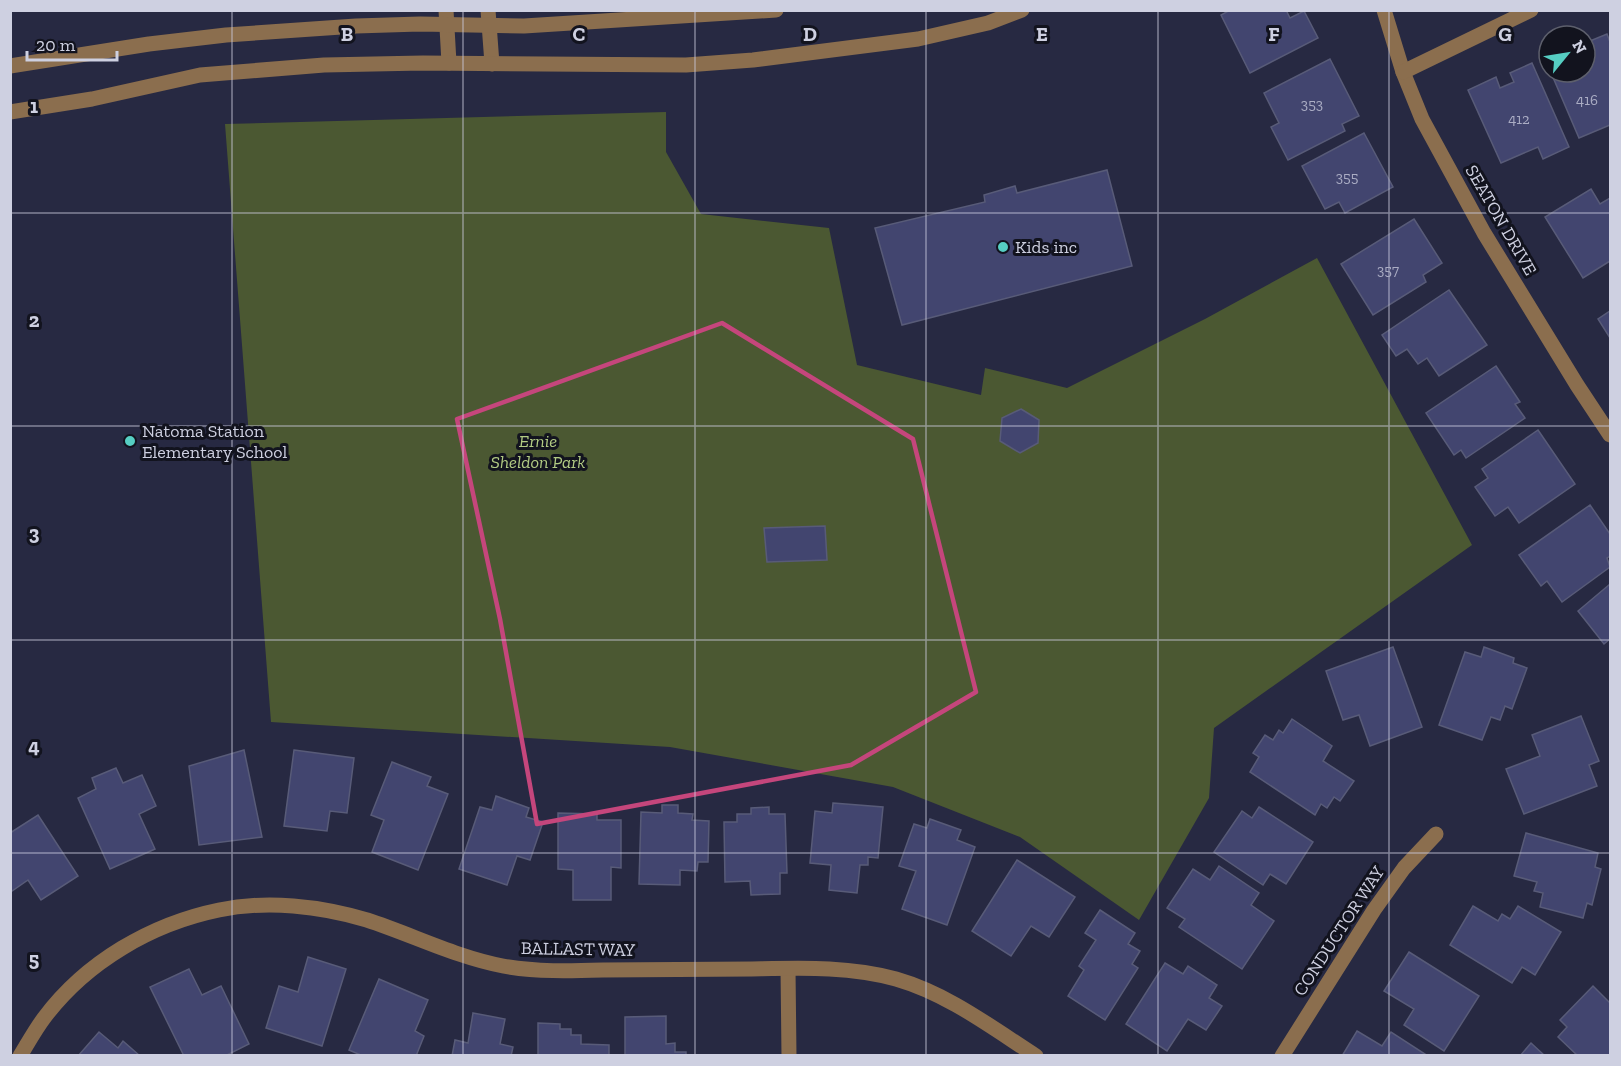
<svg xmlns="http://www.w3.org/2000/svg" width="1621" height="1066" font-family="'Zilla Slab',serif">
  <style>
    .green { fill: #4b5832 }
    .building { fill: #42456f; stroke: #585b78; stroke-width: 1.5 }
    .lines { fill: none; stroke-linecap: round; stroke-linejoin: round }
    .minor { stroke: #8b6e4e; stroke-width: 15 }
    .marked { fill: none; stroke: #c5467c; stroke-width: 4.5; stroke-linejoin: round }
    .grid { fill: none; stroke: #ced0e1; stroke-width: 1.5; stroke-opacity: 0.55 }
    .poi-dot { fill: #56cec3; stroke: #12131e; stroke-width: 2 }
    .labels { text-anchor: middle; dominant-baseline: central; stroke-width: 6; stroke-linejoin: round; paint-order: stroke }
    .number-label { font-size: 15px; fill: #abadc4 }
    .street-label { font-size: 18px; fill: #ced0e1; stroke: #12131e }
    .poi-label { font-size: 18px; fill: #ced0e1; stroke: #12131e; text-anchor: start }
    .park-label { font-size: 18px; font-style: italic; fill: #b2cb83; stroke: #12131e }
    .grid-label { font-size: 20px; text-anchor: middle; font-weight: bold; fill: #ced0e1; stroke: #12131e; stroke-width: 6; stroke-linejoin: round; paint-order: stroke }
  </style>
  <rect width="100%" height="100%" fill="#272942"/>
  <polygon class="green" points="666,112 666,152 701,214 829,228 857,365 981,395 985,368 1067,388 1205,319 1317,258 1472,545 1214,728 1209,798 1139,920 1020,837 893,787 670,747 271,722 225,124"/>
  <g class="building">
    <polygon points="1230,10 1286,10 1290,18 1304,11 1318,38 1250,73 1221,15"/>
    <polygon points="1607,34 1610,42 1610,125 1579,138 1552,75 1558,72 1585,72 1585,43"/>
    <polygon points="1330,59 1359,116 1342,124 1345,131 1288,160 1271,127 1279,123 1264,93"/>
    <polygon points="1532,63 1569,147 1543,159 1538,147 1501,163 1468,90 1496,77 1500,88 1514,82 1510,73"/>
    <polygon points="1364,133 1393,187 1345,213 1339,202 1325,209 1302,166"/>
    <polygon points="1107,170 1132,266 902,325 875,228 985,202 984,195 1015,186 1017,193"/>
    <polygon points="1591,189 1600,204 1610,198 1610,261 1583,278 1545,217"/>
    <polygon points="1414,219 1442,263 1423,275 1426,282 1373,315 1341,264"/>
    <polygon points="1449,290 1487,345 1439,376 1427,358 1418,364 1407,349 1396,356 1382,335"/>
    <polygon points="1610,311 1610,338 1598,319"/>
    <polygon points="1496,366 1520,402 1515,404 1525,418 1466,458 1461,450 1454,455 1426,413"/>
    <polygon points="1021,409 1039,420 1038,443 1020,453 1000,441 1002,418"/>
    <polygon points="1538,430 1575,484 1519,523 1508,507 1495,516 1475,487 1488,478 1482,469"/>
    <polygon points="1590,505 1610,534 1610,556 1607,558 1610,567 1562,602 1547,581 1541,586 1519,555"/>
    <polygon points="825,526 827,560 767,562 764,528"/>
    <polygon points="1610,584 1610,639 1604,644 1578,611"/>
    <polygon points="1393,647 1422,727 1370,746 1359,715 1343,720 1326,671"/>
    <polygon points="1484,647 1514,658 1513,663 1527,668 1512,709 1505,706 1500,720 1491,717 1482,740 1439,725 1465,652 1481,657"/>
    <polygon points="1581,716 1599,761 1589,765 1597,786 1524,814 1506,769 1540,756 1532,735"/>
    <polygon points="1292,719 1332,746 1323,761 1354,781 1340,801 1334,797 1327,808 1321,804 1315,815 1250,772 1259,757 1253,753 1265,735 1273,740 1279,730 1283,733"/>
    <polygon points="244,750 262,837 199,845 189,766"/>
    <polygon points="294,750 354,758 347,813 330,811 327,831 284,826"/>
    <polygon points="392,762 431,777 427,786 448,794 418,870 372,852 384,820 371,815"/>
    <polygon points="116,768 123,783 142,775 156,806 139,814 155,849 110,869 78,798 96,789 92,778"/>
    <polygon points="496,796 529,808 526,817 543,822 530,860 517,856 507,885 459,869 480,807 492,810"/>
    <polygon points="833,803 883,807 878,858 868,857 868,865 860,865 857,893 829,890 831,865 810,863 815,811 832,813"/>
    <polygon points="662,805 678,805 678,813 693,814 692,820 709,821 708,862 698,862 697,871 680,870 680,885 639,884 641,812 662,813"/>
    <polygon points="769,807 769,814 785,814 787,873 780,873 780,894 751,895 750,881 725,882 724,822 737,822 737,814 751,814 751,808"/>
    <polygon points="1259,807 1313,842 1286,884 1270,874 1263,885 1214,852 1242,811 1252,818"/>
    <polygon points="558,813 597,814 597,820 621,820 621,868 611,867 611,900 573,900 573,870 558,869"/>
    <polygon points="38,815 78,876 41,900 28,880 12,891 10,889 10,833"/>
    <polygon points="930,819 961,830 957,840 975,847 947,925 902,909 916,871 899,866 914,824 927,828"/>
    <polygon points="1526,833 1598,853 1595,867 1601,869 1592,905 1587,903 1583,918 1540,907 1543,893 1534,891 1537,882 1514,876"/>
    <polygon points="1017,860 1075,897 1049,937 1031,926 1011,956 972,931"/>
    <polygon points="1219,866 1259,893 1251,905 1274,921 1242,969 1179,927 1185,919 1167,908 1193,869 1210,880"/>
    <polygon points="1473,906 1498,921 1502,914 1510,919 1518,906 1561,932 1535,975 1522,967 1512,983 1450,945"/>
    <polygon points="1100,910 1135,933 1128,944 1140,951 1132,964 1138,968 1105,1020 1068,996 1084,970 1079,966 1096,940 1085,933"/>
    <polygon points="1409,952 1479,996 1444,1051 1404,1025 1414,1009 1384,991"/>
    <polygon points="308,957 346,969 322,1046 266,1028 279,986 298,992"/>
    <polygon points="1165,963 1183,974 1188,966 1217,985 1209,998 1222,1006 1206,1030 1188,1019 1167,1051 1126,1024"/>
    <polygon points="189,969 202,995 221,986 249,1044 225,1056 184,1056 150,987"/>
    <polygon points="379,979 428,1000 415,1031 424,1036 416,1056 363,1056 349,1050"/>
    <polygon points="1593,986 1610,1003 1610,1056 1578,1056 1558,1037 1567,1027 1560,1020"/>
    <polygon points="473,1013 505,1019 500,1044 513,1047 511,1056 452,1056 455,1040 468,1043"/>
    <polygon points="666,1016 666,1044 675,1043 675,1052 686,1052 686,1056 625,1056 625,1017"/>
    <polygon points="538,1023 560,1024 560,1029 571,1029 571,1035 581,1035 581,1044 609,1045 609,1056 538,1056"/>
    <polygon points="1357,1031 1382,1046 1391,1032 1428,1056 1342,1056"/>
    <polygon points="99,1032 118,1048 123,1041 140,1056 78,1056"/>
    <polygon points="1531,1043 1545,1056 1520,1056"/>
  </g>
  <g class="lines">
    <g class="minor">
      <polyline points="446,10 449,63"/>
      <polyline points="488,10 492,64"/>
      <polyline points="1384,10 1403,72 1422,119 1484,233 1577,385 1610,435"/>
      <polyline points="10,66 149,44 226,35 356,26 420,24 524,26 776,10"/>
      <polyline points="1403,72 1531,10"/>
      <polyline points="10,112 92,99 200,75 324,65 423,63 686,65 753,60 918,39 988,23 1022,10"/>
      <polyline points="788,969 789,1056"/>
      <path d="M20 1056C28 1043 35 1030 44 1018 86 962 151 924 219 910 267 900 320 906 367 920 413 935 456 957 503 966 536 972 570 971 603 970 653 970 703 969 752 969 801 968 849 966 896 979 948 994 991 1027 1036 1056"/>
      <polyline points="1282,1056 1374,910 1404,868 1436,834"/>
    </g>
  </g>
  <path class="marked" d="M722 323 913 439 976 692 851 765 537 824 500 619 457 419Z"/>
  <path class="grid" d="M232 10V1056M463 10V1056M695 10V1056M926 10V1056M1158 10V1056M1389 10V1056M10 213H1610M10 426H1610M10 640H1610M10 853H1610"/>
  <g class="poi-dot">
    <circle cx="1003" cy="247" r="6"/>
    <circle cx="130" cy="441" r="6"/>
  </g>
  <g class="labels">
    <g class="number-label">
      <text x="1587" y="100">416</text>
      <text x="1312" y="104">353</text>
      <text x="1519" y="119">412</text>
      <text x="1347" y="177">355</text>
      <text x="1388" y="270">357</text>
    </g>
    <g class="street-label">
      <text transform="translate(1501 220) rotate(60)">SEATON DRIVE</text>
      <text transform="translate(1339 931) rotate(-57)">CONDUCTOR WAY</text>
      <text transform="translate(578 949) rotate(1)">BALLAST WAY</text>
    </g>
    <g class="poi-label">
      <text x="1015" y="247">Kids inc</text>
      <text x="142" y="431">Natoma Station<tspan x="142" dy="21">Elementary School</tspan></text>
    </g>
    <g class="park-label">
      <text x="538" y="441">Ernie<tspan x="538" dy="21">Sheldon Park</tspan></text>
    </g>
  </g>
  <g class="grid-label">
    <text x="347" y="41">B</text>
    <text x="579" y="41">C</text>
    <text x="810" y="41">D</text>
    <text x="1042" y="41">E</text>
    <text x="1274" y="41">F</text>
    <text x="1505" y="41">G</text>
    <text x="34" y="113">1</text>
    <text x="34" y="327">2</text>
    <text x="34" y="540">3</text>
    <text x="34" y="753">4</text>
    <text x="34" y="966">5</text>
  </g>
  <rect width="1621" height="1066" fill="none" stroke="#ced0e1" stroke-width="24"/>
  <g transform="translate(1567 54) rotate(60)"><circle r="28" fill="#12131e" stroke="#5d5f6c" stroke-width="1.5"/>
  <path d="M0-4.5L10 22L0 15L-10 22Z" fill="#56cec3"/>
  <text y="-9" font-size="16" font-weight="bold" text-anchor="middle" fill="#ced0e1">N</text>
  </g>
  <path d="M27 51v9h90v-9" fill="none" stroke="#ced0e1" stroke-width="3"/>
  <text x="36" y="51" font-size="18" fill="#ced0e1" stroke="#12131e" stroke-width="4.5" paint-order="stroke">20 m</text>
</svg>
